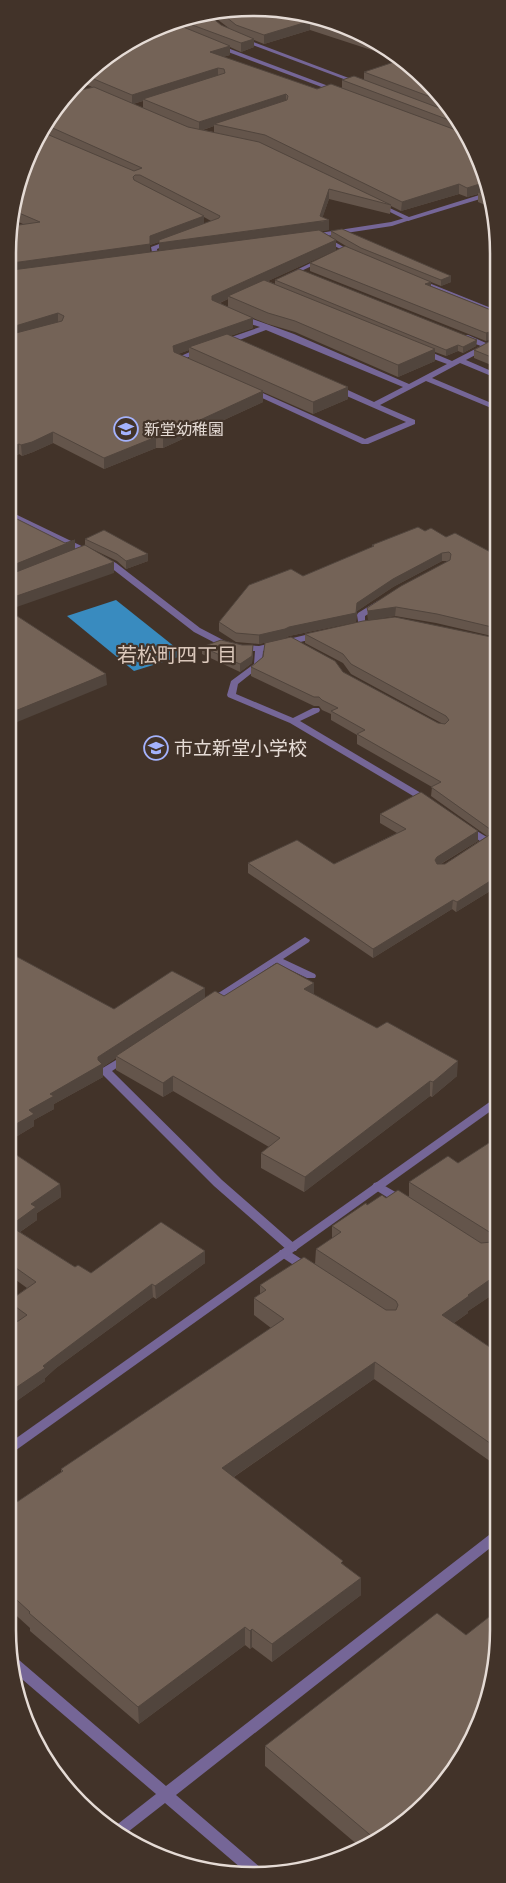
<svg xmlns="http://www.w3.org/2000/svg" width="506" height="1883" font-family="Cabin,'Noto Sans JP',sans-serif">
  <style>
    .water { fill: #398bbf }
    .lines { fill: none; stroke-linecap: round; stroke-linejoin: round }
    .service { fill: #756697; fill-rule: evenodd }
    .minor { fill: #756697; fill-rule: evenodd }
    .tertiary { fill: #756697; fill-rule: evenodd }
    .wall { fill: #64554b; fill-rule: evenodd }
    .shaded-wall { fill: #51453d }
    .building { fill: #746357; stroke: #51453d }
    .labels { text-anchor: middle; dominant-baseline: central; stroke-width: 4.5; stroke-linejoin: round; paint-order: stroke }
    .far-poi-label { font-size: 16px; fill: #e5dbd5; stroke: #423329; text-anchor: start }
    .poi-label { font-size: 19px; fill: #e5dbd5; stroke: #423329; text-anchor: start }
    .neighbourhood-label { font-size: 20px; fill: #dbc8bb; stroke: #423329 }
    .rim { fill: none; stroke: #e5dbd5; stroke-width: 2.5 }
  </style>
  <rect width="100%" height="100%" fill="#423329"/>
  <polygon class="water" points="116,600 185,655 134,671 67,616"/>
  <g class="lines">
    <g class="service">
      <polygon points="322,237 326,237 356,254 351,255 322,239"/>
      <polygon points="319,259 324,260 291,276 286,275"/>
      <polygon points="419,279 496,310 496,314 417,282 417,280"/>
      <polygon points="238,316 244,316 294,334 409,384 447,364 420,354 420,350 426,350 452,361 481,346 462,339 462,335 468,335 486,343 496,339 496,344 466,360 496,373 496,378 460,363 432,378 496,405 496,410 426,381 380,405 415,420 415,424 368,444 362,444 249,392 250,390 256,390 365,439 406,422 333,390 333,386 339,386 374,402 403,387 266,330 226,345 220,345 220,341 260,327 238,320"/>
      <polygon points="199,348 206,350 184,359 188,360 188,364 182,364 174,359"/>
    </g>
    <g class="minor">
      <polygon points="489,192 490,196 408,221 376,205 381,204 409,217"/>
      <polygon points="170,240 175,241 157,249 158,256 153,257 151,247"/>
      <polygon points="11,512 94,552 95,554 94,556 88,556 11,517"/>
      <polygon points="101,558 107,558 116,563 200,628 225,641 242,645 259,646 318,632 321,633 322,635 321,637 263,651 262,665 238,684 236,694 293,718 313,708 319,708 320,710 319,712 300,721 431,799 433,801 431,803 425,803 290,723 228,697 227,695 231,681 254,664 255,651 242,651 219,645 194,632 110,567 101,562"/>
      <polygon points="379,600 383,603 382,605 365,616 365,627 359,627 357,615 358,613"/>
      <path d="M467 825 490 839 492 841C488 846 482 849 476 848L474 846 480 841 464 830 462 828 464 826Z"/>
      <polygon points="305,937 310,940 309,942 283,959 315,974 316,976 315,978 307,978 276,963 215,1003 207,1003 206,1001"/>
      <polygon points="126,1054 131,1057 130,1059 112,1071 222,1180 296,1245 298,1248 296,1251 289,1251 312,1266 314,1269 312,1272 304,1272 280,1256 278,1253 280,1250 287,1250 214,1186 101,1073 100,1071 101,1069"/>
      <polygon points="378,1182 406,1198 408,1201 406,1204 398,1204 374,1189 372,1186 374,1183"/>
    </g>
    <g class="tertiary">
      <polygon points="239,38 243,38 362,83 357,84 239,40"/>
      <polygon points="217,44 339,90 340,91 335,92 215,47 214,46"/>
      <polygon points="408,217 411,219 410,220 392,226 313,238 310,236 313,234 391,222"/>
      <polygon points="495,1100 495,1108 12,1453 8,1454 8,1444 491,1101"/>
      <polygon points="494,1533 494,1545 176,1795 262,1869 264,1872 248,1874 165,1803 124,1835 114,1827 156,1794 16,1674 14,1659 19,1660 166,1786 489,1535"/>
    </g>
  </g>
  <g class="wall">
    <path d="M205 12H209L206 13 221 25 230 29 217 19V12H301L376 40 399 59 310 30 264 44 254 40V47L241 52 230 47V55L223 57 317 89 342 88V80H364V72L437 91 480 159 493 208 478 202V194L467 197 459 194 401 211 391 206 390 214 329 199 322 218 329 220V230L321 231 331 237V231L451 276V282L441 286 431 282V286L496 312 486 341 310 271V263L351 249 336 240V250L268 281 275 284V280L477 340 476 346 463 353 458 351 446 356 435 352V361L398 377 295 332 268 324 253 318V328L230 336 348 399 313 414 263 392V402L163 448H156L104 469 53 443 33 452 22 456 19 454 11 458 12 226 23 224 12 219V205L49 117 116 49 181 27 178 24ZM83 83 92 87 83 90ZM143 101V108L133 104ZM214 126V132L203 130ZM204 217 211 221 204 224ZM159 242V251L150 252V245ZM228 299V307L220 303ZM189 350V359L178 354Z"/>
    <polygon points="496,338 496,367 474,358 474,350"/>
    <polygon points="425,531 446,537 496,555 496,637 436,623 395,616 368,620 367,608 448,561 442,561 393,587 357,611 356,622 289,636 285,638 259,644 236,642 219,631 219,622 303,576 372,547 372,545"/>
    <polygon points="85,539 148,561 126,569 117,561 88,547 114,573 75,549 85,546"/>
    <polygon points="305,634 496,638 495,888 456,912 452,909 373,958 248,873 248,863 334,864 397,833 380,823 380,814 478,841 441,864 445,864 487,836 431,796 432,787 357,744 357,735 331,720 331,714 322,710 319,706 314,706 251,676 251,667 343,672 438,723 443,724 351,674 343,663 305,643"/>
    <polygon points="202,647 253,653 252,663 240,672 202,654"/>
    <polygon points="205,988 205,998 224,996 314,995 457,1076 432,1097 430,1096 304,1192 261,1168 261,1153 269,1147 173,1091 163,1097 116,1070 116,1058 103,1067 103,1077 54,1104 54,1109 34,1120 34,1126 9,1141 114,1009"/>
    <polygon points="495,1139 495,1293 468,1311 468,1313 454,1323 494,1350 494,1464 374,1379 234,1477 343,1564 361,1595 272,1662 252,1647 250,1649 245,1645 139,1724 30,1631 30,1628 8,1608 8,1508 61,1472 61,1469 271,1328 254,1315 254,1298 260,1295 260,1285 315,1264 316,1249 332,1239 332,1226 367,1205 386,1198 409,1196 409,1182 458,1163"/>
    <polygon points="9,1150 60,1184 61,1197 37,1213 37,1220 20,1232 75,1267 91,1273 205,1251 205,1263 156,1299 153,1297 56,1368 45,1378 45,1381 8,1407 8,1328 18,1321 9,1315 9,1301 27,1288 9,1275"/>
    <polygon points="466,1635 403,1825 359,1846 265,1766 265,1746"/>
  </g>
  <g class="shaded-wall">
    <polygon points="310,21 310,30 264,44 264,35"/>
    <polygon points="254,39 254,47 241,52 241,43"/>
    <polygon points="230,46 230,55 210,61 210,52"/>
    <polygon points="218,68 218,77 143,99 143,101 132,104 132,95"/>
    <polygon points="83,83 83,92 70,96"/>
    <polygon points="286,94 286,103 214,124 214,126 199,131 199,122"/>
    <polygon points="486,182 488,191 478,192 478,194 467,197 467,188"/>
    <polygon points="459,184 459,194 401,211 402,202"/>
    <polygon points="329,189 329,199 321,222 329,220 329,230 159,253 159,243 320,216"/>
    <polygon points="204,216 204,226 150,245 150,236"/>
    <polygon points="336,240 336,250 231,298 228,296 228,299 212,306 212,296"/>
    <polygon points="150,244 150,254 12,273 12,263"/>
    <polygon points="451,276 451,282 441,286 441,280"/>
    <polygon points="431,282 431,290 425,284"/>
    <polygon points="58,313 58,323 12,337 12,327"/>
    <polygon points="253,318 253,328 193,349 189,347 189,350 173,356 173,346"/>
    <polygon points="496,330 496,338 486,341 486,333"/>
    <polygon points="477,340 476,346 463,353 463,347"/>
    <polygon points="458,345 458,351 446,356 446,350"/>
    <polygon points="435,349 435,361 398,377 398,365"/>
    <polygon points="348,387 348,399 313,414 313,402"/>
    <polygon points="263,391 263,402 163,448 163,437"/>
    <polygon points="53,432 53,443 33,452 22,456 21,445"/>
    <polygon points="156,437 156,448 104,469 104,458"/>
    <polygon points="19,444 19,454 11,458 11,447"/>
    <polygon points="75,540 75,552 11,577 11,566"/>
    <polygon points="442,553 442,561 393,587 357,611 356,622 289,636 285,638 259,644 259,635 289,627 357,603 393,579"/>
    <polygon points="148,554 148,561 126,569 126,561"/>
    <polygon points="114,562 114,573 11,609 11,598"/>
    <polygon points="396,607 395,616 368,620 368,611"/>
    <polygon points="253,645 252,663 240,672 240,664"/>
    <polygon points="106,674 107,685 10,725 10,713"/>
    <polygon points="478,831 478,841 437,866 435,860 437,857"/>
    <polygon points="495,878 495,888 456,912 457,902"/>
    <polygon points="453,900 452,909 373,958 373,949"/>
    <polygon points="314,983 314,997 304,989"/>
    <polygon points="205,988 205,1000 116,1056 116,1058 103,1067 103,1077 54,1104 54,1109 34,1120 34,1126 9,1141 9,1128 29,1110 50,1094 98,1057"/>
    <polygon points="458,1061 457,1076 432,1097 433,1082"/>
    <polygon points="173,1076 173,1091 163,1097 163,1083"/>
    <polygon points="430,1081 430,1096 304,1192 305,1177"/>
    <polygon points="60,1184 61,1197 37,1213 37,1220 11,1238 10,1226 31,1204"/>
    <polygon points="205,1251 205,1263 156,1299 155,1286"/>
    <polygon points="495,1276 495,1293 468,1311 468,1313 441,1332 442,1315 468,1295"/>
    <polygon points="152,1284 153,1297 56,1368 45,1378 45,1381 8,1407 8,1393 56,1356"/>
    <polygon points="375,1362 374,1379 222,1485 222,1468"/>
    <polygon points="361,1578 361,1595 272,1662 272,1644"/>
    <polygon points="245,1627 245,1645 139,1724 138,1707"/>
    <polygon points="252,1629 252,1647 250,1649 250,1631"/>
  </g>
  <g class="building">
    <polygon points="205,12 221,25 254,39 241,43 195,26 184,21"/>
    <polygon points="220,12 301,12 376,40 381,44 310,21 264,35 236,25"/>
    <polygon points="176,24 230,46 210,52 317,89 331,84 464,133 480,159 486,182 467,188 459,184 402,202 265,135 214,124 287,100 288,96 286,94 199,122 143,99 225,73 224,69 218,68 132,95 89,77 116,49"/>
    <polygon points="400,60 437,91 444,102 364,72"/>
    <polygon points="354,76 450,112 457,123 342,80"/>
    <polygon points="94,87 188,127 259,142 391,205 329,189 320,216 329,220 159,243 159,240 219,218 220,216 140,175 135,175 133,177 134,180 204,216 150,236 150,244 12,263 12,226 40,222 12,210 12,205 42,132 134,171 142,168 46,125 49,117 73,92"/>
    <polygon points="488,189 490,197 478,192"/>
    <polygon points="342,229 451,276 441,280 361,248 331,231"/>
    <polygon points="319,230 336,240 212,296 212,300 253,318 173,346 174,352 263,391 163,437 156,437 104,458 53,432 32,442 21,445 19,444 11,447 12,390 17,388 12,385 12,334 62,321 64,316 58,313 12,327 12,270"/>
    <polygon points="345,246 431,282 425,284 496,312 496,330 486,333 310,263"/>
    <polygon points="299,269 477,340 463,347 458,345 446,350 275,280"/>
    <polygon points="264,280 435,349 398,365 295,321 268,313 228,296"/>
    <polygon points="227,334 348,387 313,402 189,347"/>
    <polygon points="496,338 496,359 474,350"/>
    <polygon points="11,516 65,543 75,540 11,566"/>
    <polygon points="418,527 425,531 431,528 446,537 455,533 496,555 496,628 437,614 396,607 368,611 367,608 401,586 450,560 451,554 449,552 442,553 393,579 357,603 356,613 289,627 285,629 259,635 236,633 219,622 249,585 291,569 303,576 374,546 372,545"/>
    <polygon points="104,530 148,554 126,561 117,554 85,539"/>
    <polygon points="85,545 114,562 11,598 11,574"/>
    <polygon points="11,612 106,674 10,713"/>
    <polygon points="395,617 496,638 495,878 457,902 453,900 373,949 248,863 297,840 334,864 406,829 380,814 421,792 478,831 437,857 435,860 437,864 445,864 494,832 431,787 441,782 357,734 365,730 331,711 338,708 322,700 319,697 314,697 251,667 263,657 265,643 291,637 335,661 343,672 438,723 445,724 449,720 446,716 351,664 343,654 305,634 363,621"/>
    <polygon points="221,640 242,645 253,645 252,656 240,664 202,647"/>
    <polygon points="10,953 114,1009 172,971 205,988 98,1057 98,1060 102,1064 50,1094 54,1096 29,1110 34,1114 9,1128 10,954"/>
    <polygon points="277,963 314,983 304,989 377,1028 387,1022 458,1061 433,1082 430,1081 305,1177 261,1153 280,1138 173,1076 163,1083 116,1056 215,991 224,996"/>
    <polygon points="495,1139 495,1276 468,1295 469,1296 442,1315 494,1350 494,1446 375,1362 222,1468 343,1561 341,1563 361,1578 272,1644 252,1629 250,1631 245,1627 138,1707 29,1613 30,1612 8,1592 8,1508 63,1471 61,1469 284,1319 254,1298 266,1290 260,1285 304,1257 386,1310 396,1310 398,1305 396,1301 316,1249 341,1232 332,1226 366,1203 367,1205 382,1195 386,1198 398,1190 481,1243 492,1242 494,1237 491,1233 409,1182 448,1156 458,1163"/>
    <polygon points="9,1150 60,1184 31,1204 36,1207 10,1226 75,1267 78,1265 91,1273 161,1222 205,1251 155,1286 152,1284 56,1356 43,1366 45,1368 8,1393 8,1328 27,1315 9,1302 9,1301 36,1282 9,1263"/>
    <polygon points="437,1613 466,1635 494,1613 494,1678 465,1753 403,1825 375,1839 265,1746"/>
  </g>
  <defs>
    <g id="school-ring" transform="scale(1.25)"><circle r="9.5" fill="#423329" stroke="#a4b2fc" stroke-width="1.5"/><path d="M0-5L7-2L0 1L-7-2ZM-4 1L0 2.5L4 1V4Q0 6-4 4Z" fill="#a4b2fc"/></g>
  </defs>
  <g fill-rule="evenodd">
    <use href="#school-ring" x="126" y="429"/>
    <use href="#school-ring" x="156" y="748"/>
  </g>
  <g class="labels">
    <g class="far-poi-label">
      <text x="144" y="429">新堂幼稚園</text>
    </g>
    <g class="poi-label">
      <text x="174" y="748">市立新堂小学校</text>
    </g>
    <g class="neighbourhood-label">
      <text x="177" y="655">若松町四丁目</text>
    </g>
  </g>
  <path d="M0 0H506V1883H0ZM253 16H253A237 237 0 0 1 490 253V1630A237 237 0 0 1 253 1867H253A237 237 0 0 1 16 1630V253A237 237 0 0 1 253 16Z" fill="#423329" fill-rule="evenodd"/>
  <path class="rim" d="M253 16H253A237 237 0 0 1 490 253V1630A237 237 0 0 1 253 1867H253A237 237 0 0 1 16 1630V253A237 237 0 0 1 253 16Z"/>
</svg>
